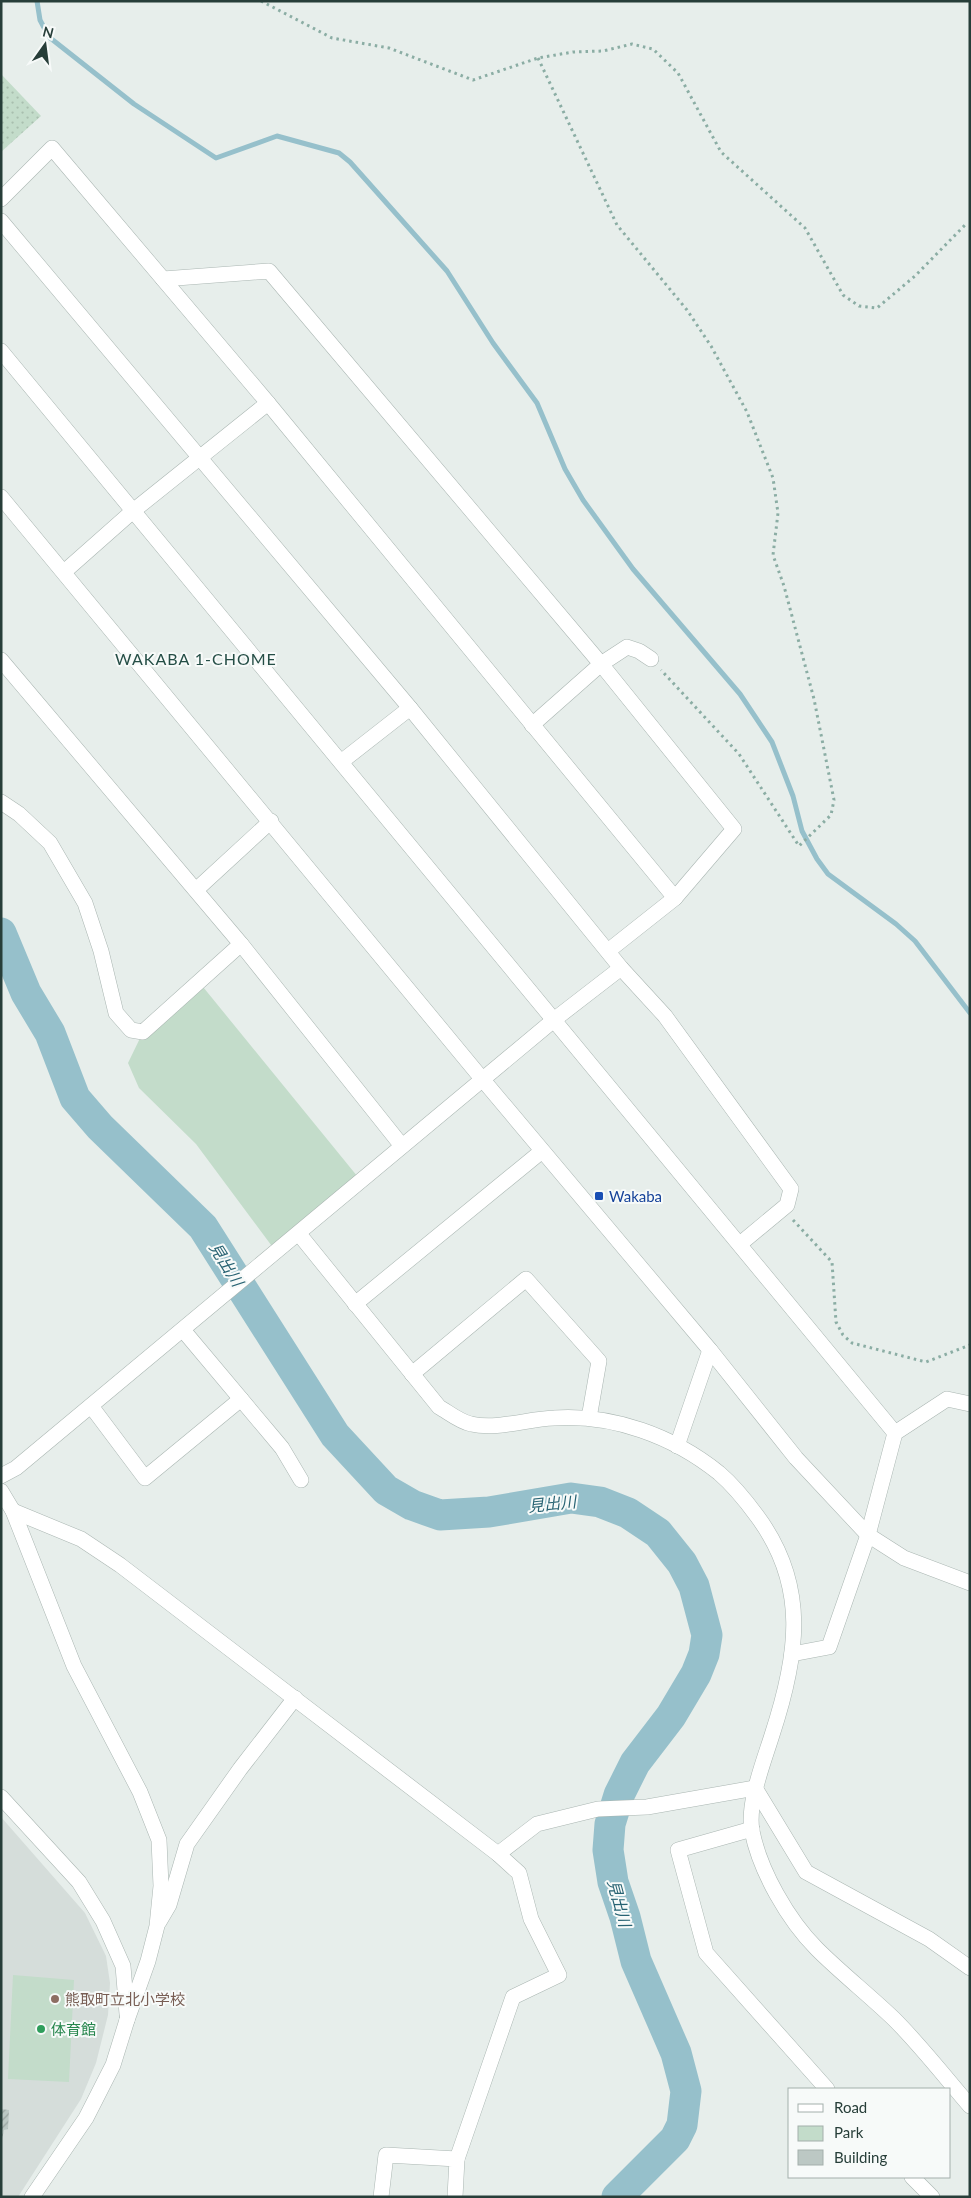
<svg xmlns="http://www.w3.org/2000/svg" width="971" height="2198" font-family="Lato,'Noto Sans JP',sans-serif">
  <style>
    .built { fill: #d5ddda }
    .grass { fill: url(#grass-dots) }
    .green { fill: #c3dcca }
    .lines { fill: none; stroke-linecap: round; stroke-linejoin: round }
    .stream { stroke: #96c0cb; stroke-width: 5 }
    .river { stroke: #96c0cb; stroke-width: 31 }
    .building { fill: url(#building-hatch) }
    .minor-casing { stroke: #aab6b2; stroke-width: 16 }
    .tertiary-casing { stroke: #aab6b2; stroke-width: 16 }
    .path { stroke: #8bada4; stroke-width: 3; stroke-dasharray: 2.5 4; stroke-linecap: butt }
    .minor { stroke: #fff; stroke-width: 15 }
    .tertiary { stroke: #fff; stroke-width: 15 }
    .transit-dot { fill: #1a4fb4; stroke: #f7faf9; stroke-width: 2 }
    .education-dot { fill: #8d6e63; stroke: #f7faf9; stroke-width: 2 }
    .leisure-dot { fill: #2e9e5b; stroke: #f7faf9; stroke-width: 2 }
    .labels { text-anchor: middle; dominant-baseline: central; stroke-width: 4; stroke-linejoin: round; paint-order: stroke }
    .transit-label { font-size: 15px; fill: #164399; stroke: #f7faf9; text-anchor: start }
    .education-label { font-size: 15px; fill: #785e54; stroke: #f7faf9; text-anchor: start }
    .leisure-label { font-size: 15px; fill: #27864d; stroke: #f7faf9; text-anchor: start }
    .neighbourhood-label { font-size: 16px; letter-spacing: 1px; fill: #254e46; stroke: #f7faf9 }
    .water-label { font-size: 16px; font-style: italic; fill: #286373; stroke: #f7faf9 }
  </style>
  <defs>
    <pattern id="grass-dots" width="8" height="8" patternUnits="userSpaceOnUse" patternTransform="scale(1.25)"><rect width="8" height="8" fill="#c3dcca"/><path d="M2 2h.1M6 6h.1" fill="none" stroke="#a8beae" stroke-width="1.8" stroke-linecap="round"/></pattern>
    <pattern id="building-hatch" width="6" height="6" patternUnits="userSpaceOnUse" patternTransform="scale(1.25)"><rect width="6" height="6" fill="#bcc8c4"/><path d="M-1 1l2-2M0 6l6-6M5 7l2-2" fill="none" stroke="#99a4a0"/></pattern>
  </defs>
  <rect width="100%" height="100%" fill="#e7eeeb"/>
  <polygon class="built" points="1,1817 85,1913 106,1956 110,1983 108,2015 96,2063 81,2099 18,2197 1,2197"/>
  <polygon class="grass" points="1,74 41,116 1,152"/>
  <g class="green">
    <polygon points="199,982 362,1182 277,1253 196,1144 139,1088 128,1063 143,1032"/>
    <polygon points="13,1975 74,1980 69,2082 8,2079"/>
  </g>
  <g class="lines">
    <polyline class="stream" points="37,1 40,20 49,37 134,104 216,158 277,136 339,153 350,162 447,271 493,343 537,403 565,469 583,500 633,569 740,694 772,742 793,796 802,831 817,859 828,874 896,924 915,941 970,1013"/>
    <polyline class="river" points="1,933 26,993 50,1033 75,1098 100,1127 203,1227 335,1435 386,1490 412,1505 440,1515 489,1512 571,1498 600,1502 628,1513 658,1533 682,1563 694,1586 707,1635 704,1654 696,1674 671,1716 635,1763 619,1795 610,1824 608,1850 613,1882 625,1917 636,1961 676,2053 686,2091 682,2125 675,2139 617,2197"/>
  </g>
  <polygon class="building" points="1,2109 9,2110 8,2129 4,2130 2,2139"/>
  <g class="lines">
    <g class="minor-casing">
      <g id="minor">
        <polyline points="1,199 52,148 268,403 675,898"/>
        <polyline points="1,221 410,708 621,968 665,1016 791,1189 787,1205 740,1244"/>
        <polyline points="163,279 269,271 601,664 734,829 675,898 608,951"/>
        <polyline points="1,351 895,1433"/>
        <polyline points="64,572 133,511 268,403"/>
        <polyline points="1,660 241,944 402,1146"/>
        <polyline points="532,725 601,664 627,647 639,651 651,659"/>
        <polyline points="341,762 410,708"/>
        <polyline points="1,802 19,814 50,843 85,903 101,951 116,1013 131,1030 143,1032 241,944"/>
        <polyline points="196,890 271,821"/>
        <path d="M299 1234 439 1407C448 1412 460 1422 471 1424 497 1430 527 1419 554 1418 613 1414 673 1436 719 1473 733 1485 746 1501 757 1516 809 1586 798 1656 772 1735 764 1761 747 1803 752 1831 760 1871 788 1920 817 1949 841 1973 869 1995 894 2019 921 2046 945 2077 970 2106"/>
        <polyline points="355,1304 542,1151"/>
        <polyline points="183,1330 282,1448 301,1480"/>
        <polyline points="412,1374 526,1279 599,1361 589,1418"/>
        <polyline points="91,1406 145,1478 241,1399"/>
        <polyline points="677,1446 710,1350"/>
        <polyline points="1,1491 13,1511 74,1666 140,1792 159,1840 161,1886 157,1926 148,1961 127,2020"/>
        <polyline points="13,1511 81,1539 120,1565 498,1854 519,1873 531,1919 559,1975 513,1997 457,2159"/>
        <polyline points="792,1654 829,1647 868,1535 895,1433 947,1399 970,1404"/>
        <polyline points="755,1788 806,1872 929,1939 970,1968"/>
        <polyline points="1,1797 79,1882 103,1921 123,1966 127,2014"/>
        <polyline points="752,1829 678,1850 706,1953 827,2089"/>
        <polyline points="498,1854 537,1824 598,1809 647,1807 755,1788"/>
        <polyline points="159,1922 169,1905 187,1844 240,1769 295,1698"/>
        <polyline points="912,2177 932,2197"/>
        <polyline points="381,2197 386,2155 457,2159 455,2197"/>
      </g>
    </g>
    <g class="tertiary-casing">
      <g id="tertiary">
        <polyline points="1,497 483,1080 710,1350 796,1458 868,1535 904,1558 970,1583"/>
        <polyline points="1,1476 16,1468 555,1019 621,968"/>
        <polyline points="32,2197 86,2118 113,2065 127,2020"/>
      </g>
    </g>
    <g class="path">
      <polyline points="261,1 332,38 389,48 473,80 538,58 573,52 603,51 632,44 653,49 678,73 721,152 805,228 843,295 859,306 877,308 915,276 965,225"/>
      <polyline points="538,58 617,225 687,310 711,346 747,412 773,478 778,513 773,555 784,586 814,699 834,800 831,815 799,846 739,754 661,670"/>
      <polyline points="793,1220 832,1262 836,1322 843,1335 852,1343 926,1362 970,1345"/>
    </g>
    <use href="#minor" class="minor"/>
    <use href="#tertiary" class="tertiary"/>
  </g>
  <rect class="transit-dot" x="594" y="1191" width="10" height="10" rx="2.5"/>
  <circle class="education-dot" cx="55" cy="1999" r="5"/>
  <circle class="leisure-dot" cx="41" cy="2029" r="5"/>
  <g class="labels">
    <g class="transit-label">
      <text x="609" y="1196">Wakaba</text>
    </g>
    <g class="education-label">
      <text x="65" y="1999">熊取町立北小学校</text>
    </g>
    <g class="leisure-label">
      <text x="51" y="2029">体育館</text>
    </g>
    <g class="neighbourhood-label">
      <text x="196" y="658">WAKABA 1-CHOME</text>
    </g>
    <g class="water-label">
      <text transform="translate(227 1264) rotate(58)">見出川</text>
      <text transform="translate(552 1503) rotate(-6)">見出川</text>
      <text transform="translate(620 1903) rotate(75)">見出川</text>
    </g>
  </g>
  <rect width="971" height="2198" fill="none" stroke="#273e39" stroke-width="5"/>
  <rect x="788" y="2088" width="162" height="90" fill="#f7faf9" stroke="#a4afac"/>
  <rect x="798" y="2104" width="25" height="8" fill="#ffffff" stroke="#a4afac"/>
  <text x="834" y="2113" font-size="15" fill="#273e39">Road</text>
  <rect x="798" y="2126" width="25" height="15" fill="#c3dcca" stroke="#a4afac"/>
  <text x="834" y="2138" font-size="15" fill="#273e39">Park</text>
  <rect x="798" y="2150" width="25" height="15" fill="#bcc8c4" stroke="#a4afac"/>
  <text x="834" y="2163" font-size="15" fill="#273e39">Building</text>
  <g transform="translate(45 45) rotate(14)" stroke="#f7faf9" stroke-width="4" paint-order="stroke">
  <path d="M0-4L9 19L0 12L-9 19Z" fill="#273e39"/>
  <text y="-8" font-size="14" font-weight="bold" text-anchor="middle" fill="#273e39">N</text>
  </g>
</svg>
